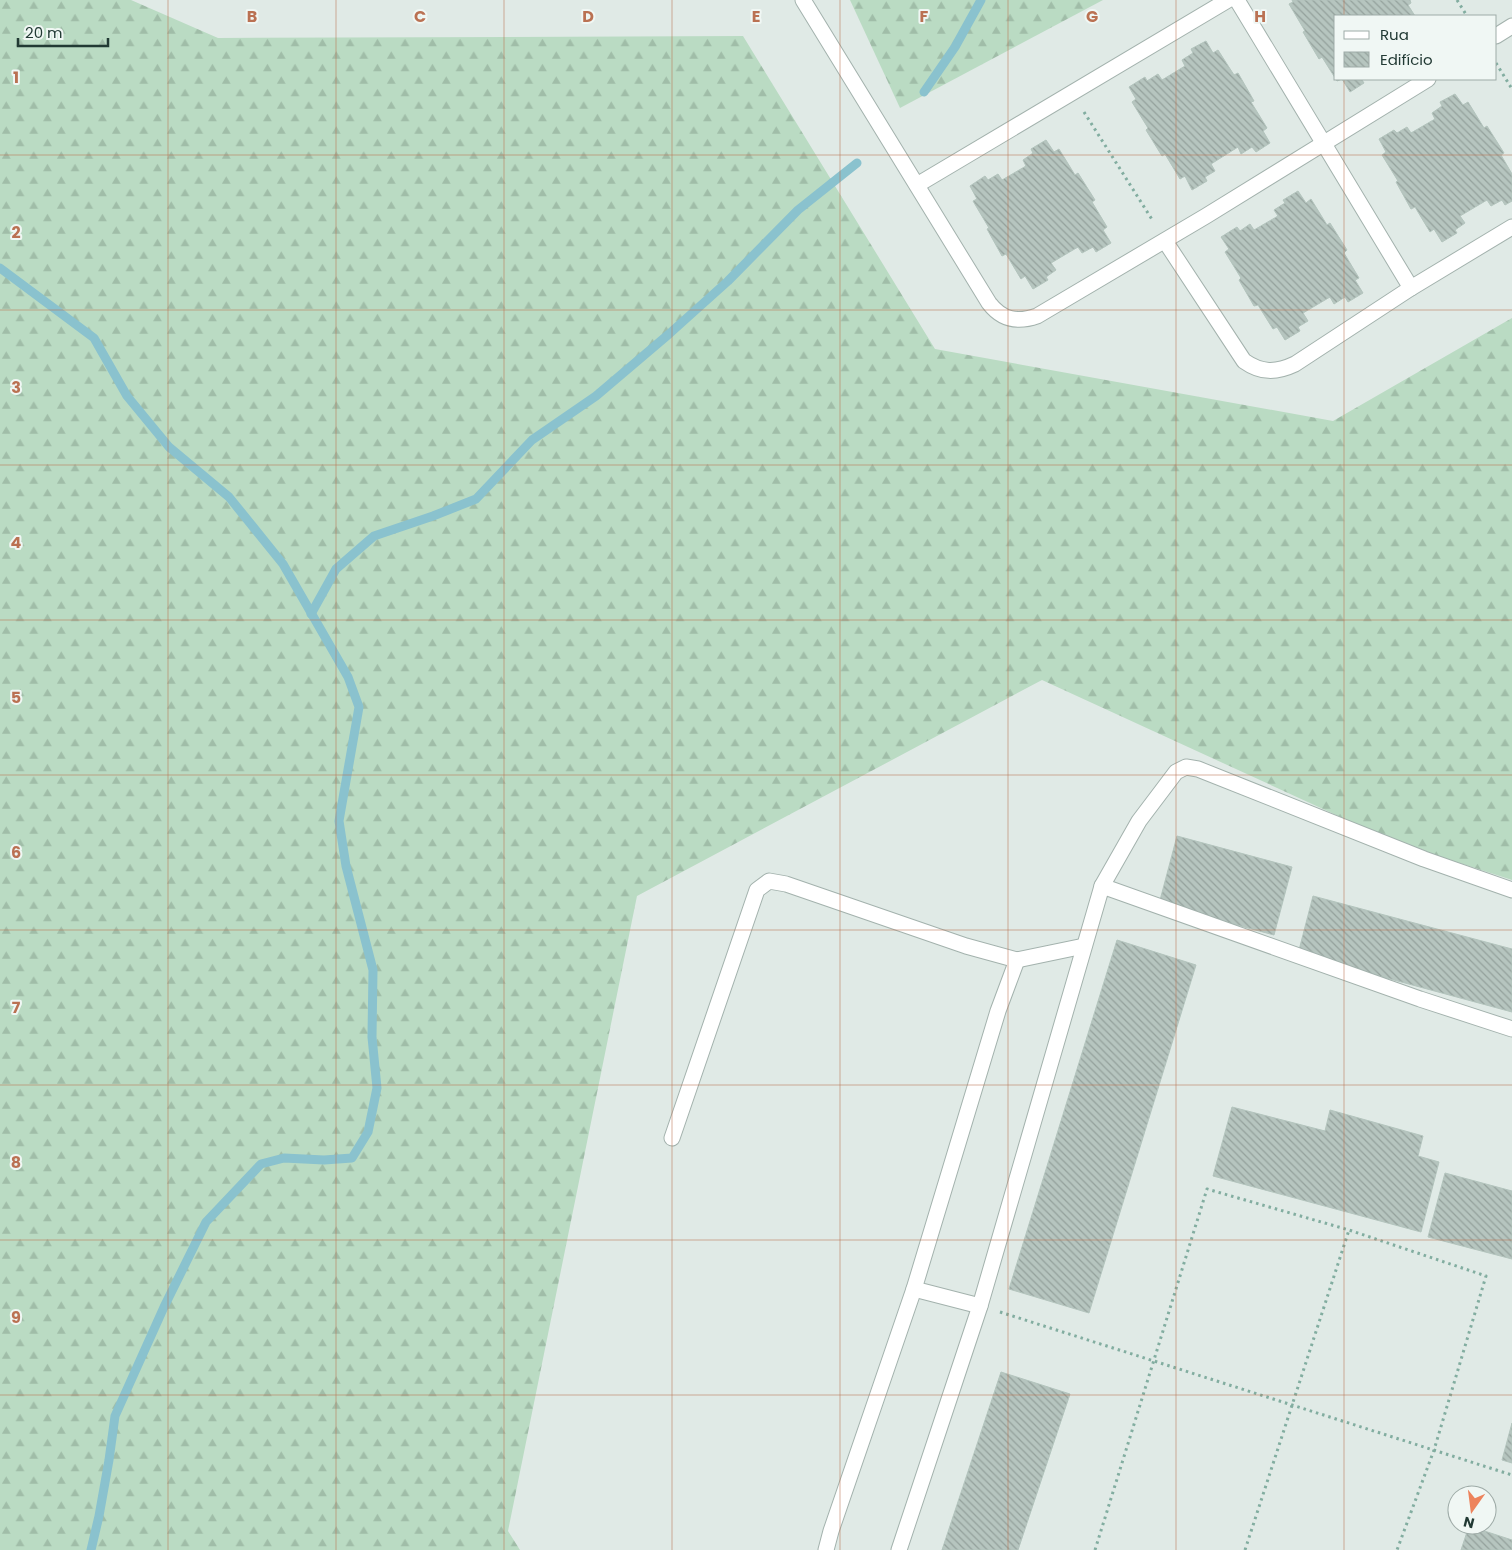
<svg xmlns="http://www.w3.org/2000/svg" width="1512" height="1550" font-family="Poppins,sans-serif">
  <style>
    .forest { fill: url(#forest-firs) }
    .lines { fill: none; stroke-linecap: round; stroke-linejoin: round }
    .stream { stroke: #8ac2ce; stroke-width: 9 }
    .building { fill: url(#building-back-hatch); stroke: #b3c4bd }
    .minor-casing { stroke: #a3b2ad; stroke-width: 17 }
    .path { stroke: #82ada0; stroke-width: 3; stroke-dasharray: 2.5 4; stroke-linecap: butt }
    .minor { stroke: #fff; stroke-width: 15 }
    .grid { fill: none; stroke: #ba7152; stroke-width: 1; stroke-opacity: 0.55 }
    .grid-label { font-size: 16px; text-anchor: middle; font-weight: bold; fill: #ba7152; stroke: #f0f7f4; stroke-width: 4; stroke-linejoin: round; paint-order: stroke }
  </style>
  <defs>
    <pattern id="forest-firs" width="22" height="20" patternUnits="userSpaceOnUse" patternTransform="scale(1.25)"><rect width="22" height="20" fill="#badbc3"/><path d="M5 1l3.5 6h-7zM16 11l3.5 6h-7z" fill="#a0bda8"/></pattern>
    <pattern id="building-back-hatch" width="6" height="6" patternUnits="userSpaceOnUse" patternTransform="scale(1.25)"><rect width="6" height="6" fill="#b6c5bf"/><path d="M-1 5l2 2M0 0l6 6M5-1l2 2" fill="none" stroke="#94a19c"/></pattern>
  </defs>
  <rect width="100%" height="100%" fill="#e0eae6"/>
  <g class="forest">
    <polygon points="0,0 131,0 218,38 743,36 935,349 1333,421 1512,318 1512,880 1395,842 1042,680 637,896 508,1531 520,1550 0,1550"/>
    <polygon points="850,0 1103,0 900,108"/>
  </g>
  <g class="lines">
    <g class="stream">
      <polyline points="924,92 955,47 981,0"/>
      <polyline points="0,268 94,338 127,396 169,447 229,497 283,564 348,677 359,707 339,821 346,866 373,970 372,1037 377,1088 368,1132 352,1158 324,1160 284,1158 261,1164 206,1222 164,1307 115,1416 109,1460 99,1516 91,1550"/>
      <polyline points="311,614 336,569 374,536 433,516 476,499 532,440 596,396 669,334 728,281 798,210 857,163"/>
    </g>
  </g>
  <g class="building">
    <polygon points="1292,0 1410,0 1411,3 1408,5 1415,16 1336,16 1336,79 1364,79 1362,80 1364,83 1350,92 1342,79 1337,81 1322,57 1319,59 1303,32 1305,31 1289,4 1293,2"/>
    <polygon points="1206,41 1213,53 1218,50 1234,75 1238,73 1254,101 1251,102 1267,128 1263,131 1270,143 1256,152 1252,147 1241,154 1238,147 1211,164 1215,171 1205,177 1207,181 1192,190 1185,176 1180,179 1165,154 1162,156 1146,130 1148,128 1132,102 1136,99 1129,87 1145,77 1147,81 1158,74 1162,80 1185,66 1182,60 1193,53 1191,49"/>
    <polygon points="1455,94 1463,105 1468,102 1484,128 1487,126 1504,153 1501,155 1512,174 1512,201 1505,205 1502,200 1491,206 1487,200 1460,216 1465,223 1455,230 1457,233 1442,242 1434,229 1430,232 1415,207 1411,209 1396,182 1398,181 1382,155 1386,152 1379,139 1394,130 1397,133 1407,127 1411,133 1435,119 1432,113 1442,106 1440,102"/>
    <polygon points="1046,140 1054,152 1059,149 1075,175 1078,173 1095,200 1092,202 1107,227 1103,230 1111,243 1096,252 1093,247 1082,253 1078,247 1051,263 1056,270 1046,277 1048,280 1033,289 1025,276 1021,279 1006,254 1002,256 987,229 989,228 973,201 977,199 970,186 985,176 988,180 998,174 1002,180 1026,166 1023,160 1033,153 1031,149"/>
    <polygon points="1298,191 1306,203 1311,199 1327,225 1330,223 1347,250 1344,253 1359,278 1355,280 1363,293 1348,302 1345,297 1334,304 1330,297 1303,313 1308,321 1298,327 1300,331 1285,340 1277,327 1273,329 1258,305 1254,306 1239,280 1241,278 1225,252 1229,249 1221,237 1237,227 1240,231 1250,224 1254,230 1278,216 1274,210 1285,203 1283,200"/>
    <polygon points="1177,836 1292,867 1274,935 1159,904"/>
    <polygon points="1313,896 1512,949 1512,1012 1298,954"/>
    <polygon points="1117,940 1196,965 1089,1313 1009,1289"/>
    <polygon points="1232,1107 1325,1131 1330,1110 1423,1136 1418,1156 1439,1162 1421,1232 1213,1176"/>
    <polygon points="1445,1173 1512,1191 1512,1259 1428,1237"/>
    <polygon points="1001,1372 1070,1394 1018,1550 942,1550"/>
    <polygon points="1512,1423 1512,1463 1502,1460"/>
    <polygon points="1469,1526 1512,1540 1512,1550 1461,1550"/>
  </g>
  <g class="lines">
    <g class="minor-casing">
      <g id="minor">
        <path d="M803 0 989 303C1002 320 1017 323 1037 316L1206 216 1428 79"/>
        <polyline points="1237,0 1411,288"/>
        <polyline points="1496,36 1512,26"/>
        <polyline points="917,185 1228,0"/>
        <path d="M1165 241 1244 361C1261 373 1276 373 1295 364L1411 288 1512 227"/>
        <polyline points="1102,886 1139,821 1176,772 1186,767 1198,769 1424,859 1512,890"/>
        <polyline points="672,1138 757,890 769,881 786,884 966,946 1017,960 1084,946"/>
        <polyline points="980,1306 914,1289 998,1011 1017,960"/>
        <polyline points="826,1550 831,1531 914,1289"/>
        <polyline points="899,1550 980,1306 1102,886 1420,999 1512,1029"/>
      </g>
    </g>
    <g class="path">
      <polyline points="1457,0 1467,16"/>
      <polyline points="1496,63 1512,89"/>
      <polyline points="1084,112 1153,221"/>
      <polyline points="1000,1312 1512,1475"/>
      <polyline points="1095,1550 1207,1189 1349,1230 1486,1276 1434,1450 1397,1550"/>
      <polyline points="1245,1550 1349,1230"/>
    </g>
    <use href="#minor" class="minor"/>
  </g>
  <path class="grid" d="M168 0V1550M336 0V1550M504 0V1550M672 0V1550M840 0V1550M1008 0V1550M1176 0V1550M1344 0V16M1344 79V1550M0 155H1512M0 310H1512M0 465H1512M0 620H1512M0 775H1512M0 930H1512M0 1085H1512M0 1240H1512M0 1395H1512"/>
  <g class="grid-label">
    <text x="252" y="22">B</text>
    <text x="420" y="22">C</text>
    <text x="588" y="22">D</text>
    <text x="756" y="22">E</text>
    <text x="924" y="22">F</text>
    <text x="1092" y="22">G</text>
    <text x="1260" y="22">H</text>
    <text x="16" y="83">1</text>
    <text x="16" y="238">2</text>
    <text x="16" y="393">3</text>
    <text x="16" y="548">4</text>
    <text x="16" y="703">5</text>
    <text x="16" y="858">6</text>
    <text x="16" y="1013">7</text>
    <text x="16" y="1168">8</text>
    <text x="16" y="1323">9</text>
  </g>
  <rect x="1334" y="15" width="162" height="65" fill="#f0f7f4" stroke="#9eaba7"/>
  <rect x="1344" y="31" width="25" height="8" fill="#ffffff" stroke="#9eaba7"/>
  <text x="1380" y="40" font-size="15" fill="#223a34">Rua</text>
  <rect x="1344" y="52" width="25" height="15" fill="url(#building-back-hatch)" stroke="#9eaba7"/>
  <text x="1380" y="65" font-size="15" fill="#223a34">Edifício</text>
  <g transform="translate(1472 1510) rotate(194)"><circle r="24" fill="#f0f7f4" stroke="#9eaba7"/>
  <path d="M0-4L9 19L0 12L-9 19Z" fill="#ed835c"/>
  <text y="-8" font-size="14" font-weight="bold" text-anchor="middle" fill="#223a34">N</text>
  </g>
  <path d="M18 38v8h90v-8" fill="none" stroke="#223a34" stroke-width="2.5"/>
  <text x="25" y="38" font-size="15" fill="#223a34" stroke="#f0f7f4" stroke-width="4" paint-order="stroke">20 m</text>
</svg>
